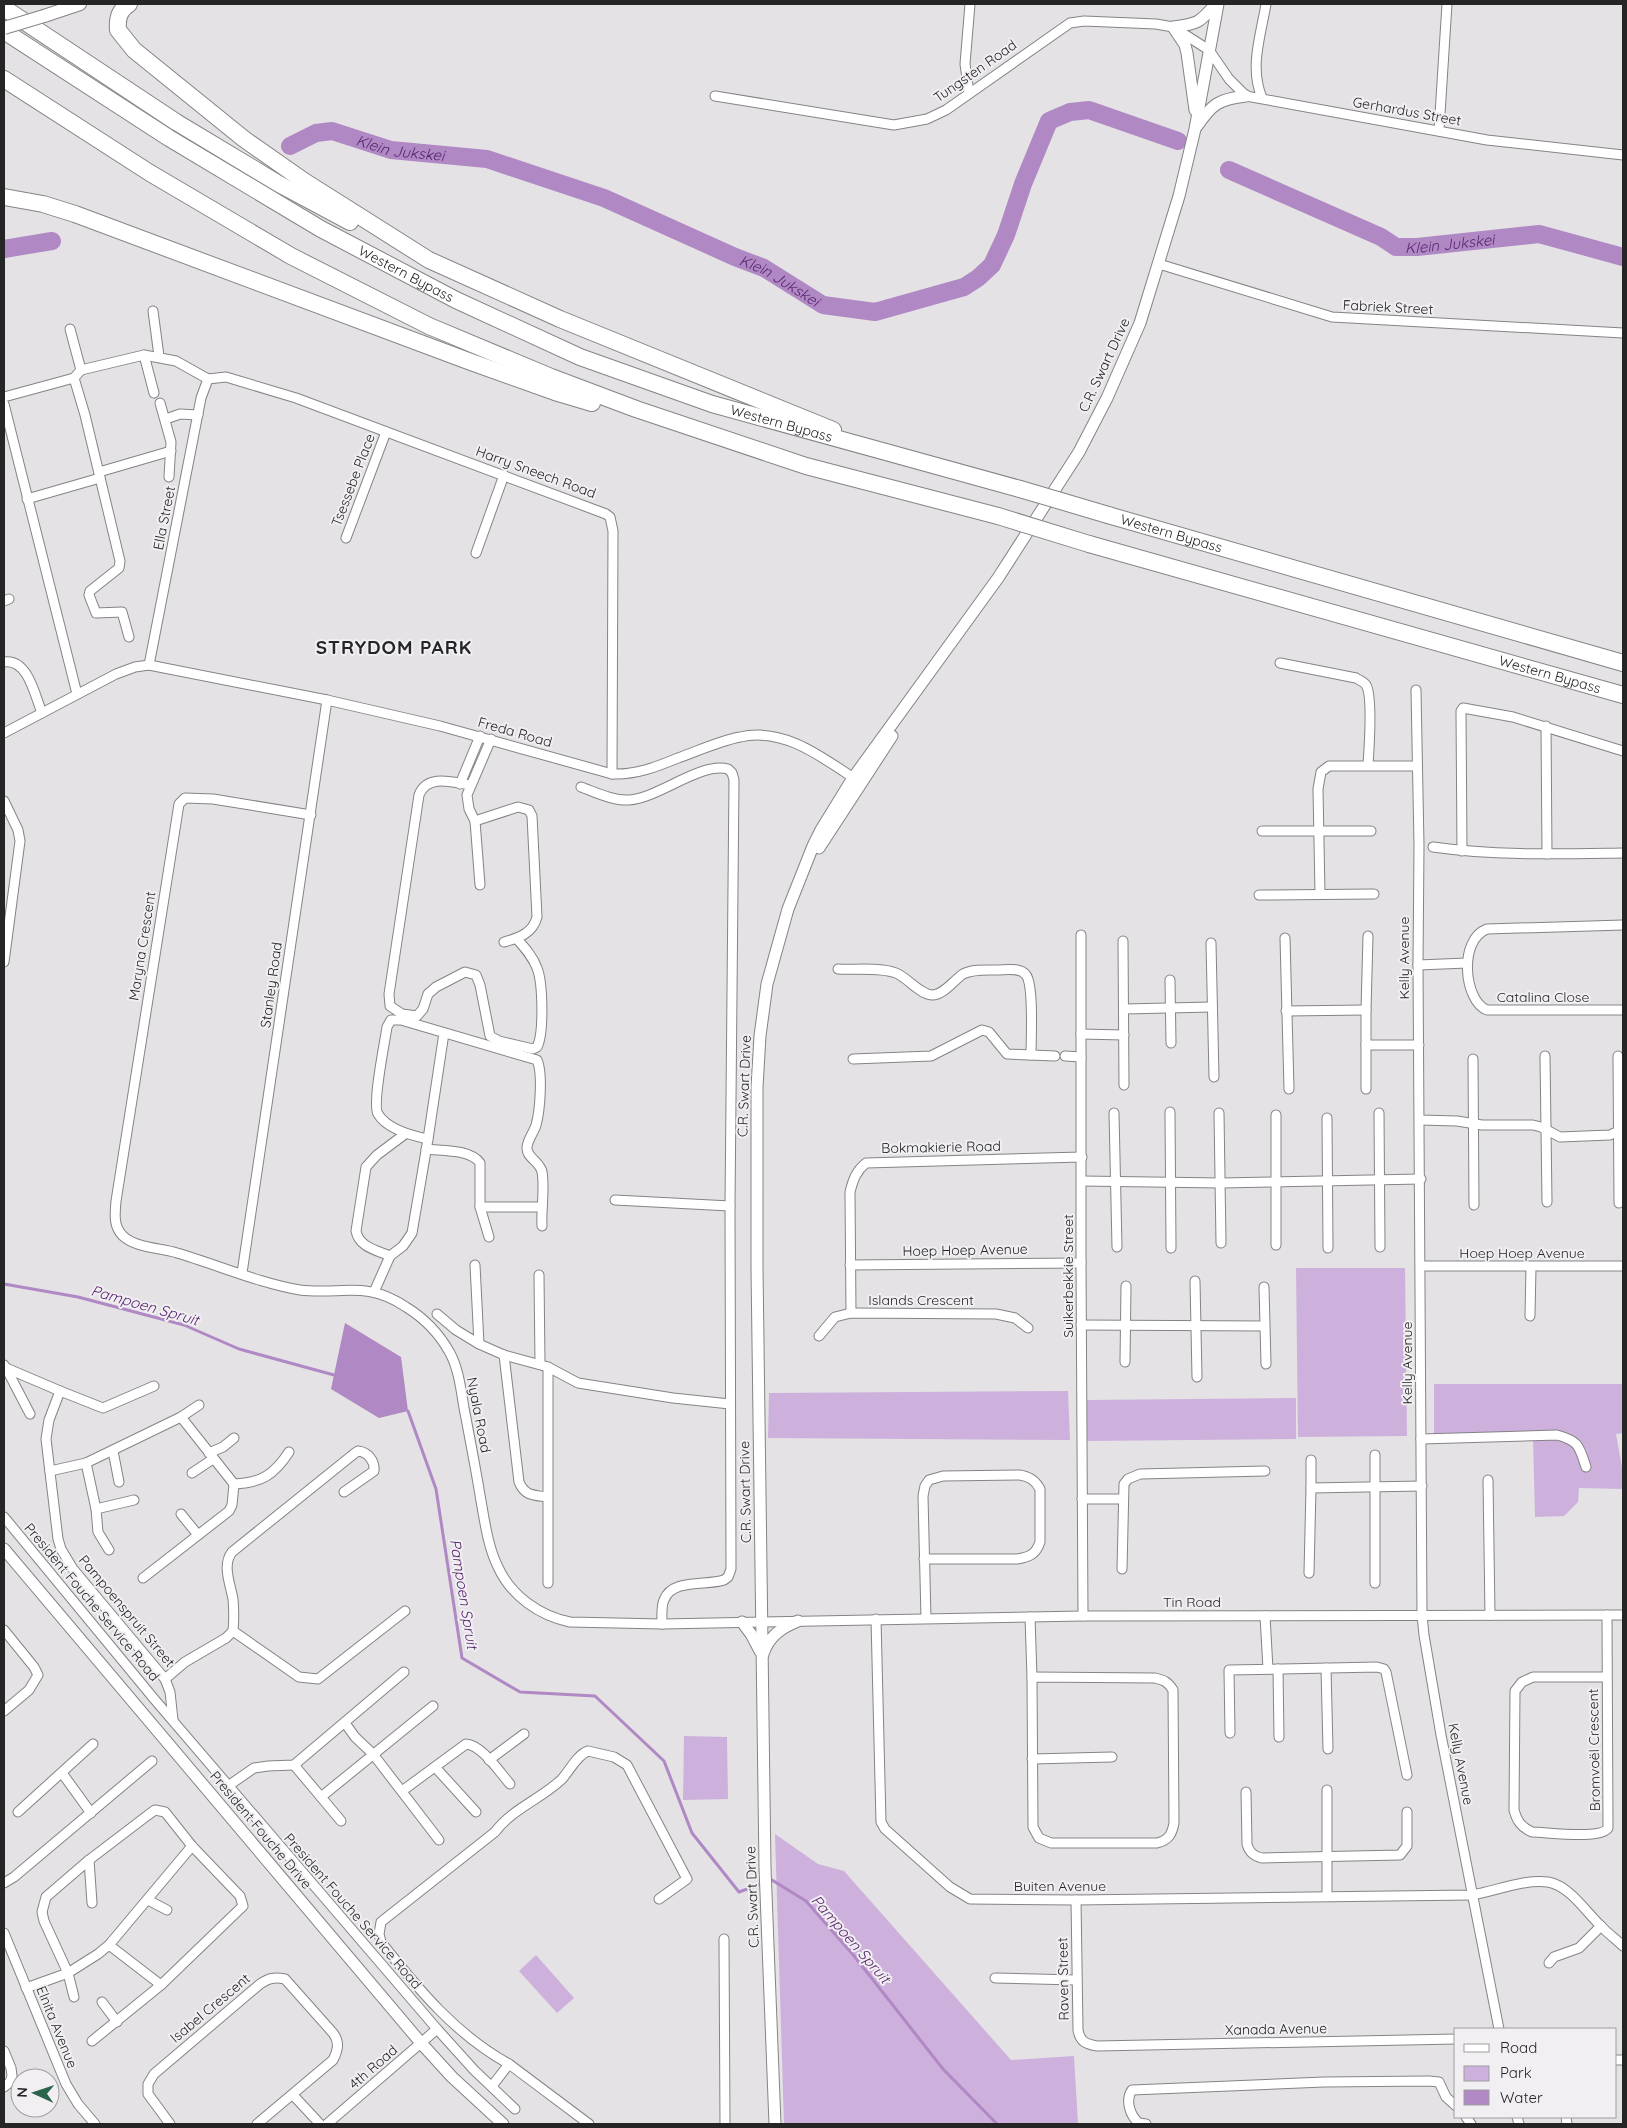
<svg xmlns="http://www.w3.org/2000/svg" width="1627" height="2128" font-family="Quicksand,sans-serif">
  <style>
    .green { fill: #cdb1dc }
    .water { fill: #b088c4 }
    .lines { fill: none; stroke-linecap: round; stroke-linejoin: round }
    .stream { stroke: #b088c4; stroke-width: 3 }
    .river { stroke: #b088c4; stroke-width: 18 }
    .minor-casing { stroke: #858386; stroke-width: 11 }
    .tertiary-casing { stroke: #858386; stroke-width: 13 }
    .secondary-casing { stroke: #858386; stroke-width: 14 }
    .motorway-casing { stroke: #858386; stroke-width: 18 }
    .minor { stroke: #fff; stroke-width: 9 }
    .tertiary { stroke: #fff; stroke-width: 11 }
    .secondary { stroke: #fff; stroke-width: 12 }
    .motorway { stroke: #fff; stroke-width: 16 }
    .secondary-bridge-casing { stroke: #858386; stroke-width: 14; stroke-linecap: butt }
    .motorway-bridge-casing { stroke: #858386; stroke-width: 18; stroke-linecap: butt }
    .secondary-bridge { stroke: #fff; stroke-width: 12 }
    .motorway-bridge { stroke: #fff; stroke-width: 16 }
    .labels { text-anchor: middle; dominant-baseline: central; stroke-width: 4; stroke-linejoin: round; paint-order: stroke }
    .street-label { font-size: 14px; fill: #252526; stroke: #f1eff2 }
    .water-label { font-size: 15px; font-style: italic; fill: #5a2770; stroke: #f1eff2 }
    .district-label { font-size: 19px; font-weight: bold; letter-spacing: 1px; fill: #252526; stroke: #f1eff2 }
  </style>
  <rect width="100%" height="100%" fill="#e4e2e5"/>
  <g class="green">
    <polygon points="1296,1268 1405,1268 1407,1436 1298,1437"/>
    <polygon points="1434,1384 1623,1384 1623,1433 1616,1434 1623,1473 1623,1489 1579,1488 1578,1502 1564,1516 1535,1517 1533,1437 1434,1442"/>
    <polygon points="1068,1391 1070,1440 768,1438 769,1393"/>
    <polygon points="1296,1398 1296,1439 1087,1441 1087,1400"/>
    <polygon points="684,1736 727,1737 728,1799 683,1800"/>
    <polygon points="775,1834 818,1864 844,1871 1011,2060 1074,2056 1078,2124 784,2124"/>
    <polygon points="536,1955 574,1998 557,2013 519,1971"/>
  </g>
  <polygon class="water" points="345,1323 401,1357 408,1411 379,1418 331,1389"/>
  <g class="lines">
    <g class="stream">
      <polyline points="4,1284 78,1297 184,1325 239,1349 334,1375"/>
      <polyline points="408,1411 436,1489 462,1658 520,1692 595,1696 664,1761 692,1833 739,1892 772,1880 806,1901 855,1957 943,2069 997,2124"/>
    </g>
    <g class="river">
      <path id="s1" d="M290 146 316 133 332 131 391 150 487 159 604 198 735 257 764 268 823 305 875 312 964 287 978 278 992 265 1006 235 1023 184 1049 121 1070 112 1089 110 1178 141"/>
      <path id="s2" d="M1229 170 1381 237 1396 247H1417L1539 234 1623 257"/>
      <polyline points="4,249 52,241"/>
    </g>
    <g class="minor-casing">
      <g id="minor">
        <polyline points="969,93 965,64 970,4"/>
        <polyline points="715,96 894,125 927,119 946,110 1060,30 1070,23 1084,21 1156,24 1173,27 1209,50 1229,79 1246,96 1487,140 1623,155"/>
        <path d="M1262 98C1249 67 1261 35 1266 4"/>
        <polyline points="1439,130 1447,4"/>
        <polyline points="1159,264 1332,317 1623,333"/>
        <polyline points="153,311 159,356"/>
        <polyline points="70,329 81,370"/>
        <polyline points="144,355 154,393"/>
        <polyline points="74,378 85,415 120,561 119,568 90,591 89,595 96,613 122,612 129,637"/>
        <polyline points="208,379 226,377 296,398 606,514 610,517 613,531 612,774"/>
        <polyline points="4,397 74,378 81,370 144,355 176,361 208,379"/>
        <polyline points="160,403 171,442 169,477"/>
        <polyline points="4,404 77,694"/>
        <polyline points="166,419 180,414 198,415"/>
        <polyline points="99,472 171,451"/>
        <polyline points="27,499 100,478"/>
        <polyline points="346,538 386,432"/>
        <polyline points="476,553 504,475"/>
        <polyline points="4,601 9,599"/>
        <path d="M4 662C28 658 35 696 42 713"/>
        <path d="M1280 663 1356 678C1359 680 1364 682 1366 685 1373 696 1369 750 1368 765"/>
        <polyline points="149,665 201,398 208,379"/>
        <polyline points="1416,690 1419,845 1418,965 1422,1615 1424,1635 1441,1735 1499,2029"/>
        <polyline points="1546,726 1547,854"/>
        <path d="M4 733 116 674 135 667 149 665 327 700 440 726 612 774C636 775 656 767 678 758 698 751 719 741 740 737 785 727 823 758 858 781"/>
        <polyline points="460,784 480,736"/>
        <path d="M470 785C452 782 427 774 419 795L389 994 390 1006 402 1014 417 1016 423 1009 428 994 436 987 465 972 476 975 480 985 490 1036 499 1041 533 1049 537 1047C544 1034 543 983 537 968 533 957 525 948 517 939"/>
        <path d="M581 787C595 792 613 801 629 800 659 798 700 762 728 769L732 773 734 780 730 1206 731 1569 728 1577 724 1580C707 1586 672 1578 664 1600 661 1606 662 1617 662 1624"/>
        <polyline points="4,801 18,830 20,841 4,962"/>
        <path d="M311 815 213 799 185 798 179 804 116 1201C115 1214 113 1226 123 1236 136 1248 161 1248 177 1253 215 1264 262 1284 300 1290 341 1295 366 1280 406 1307 424 1318 440 1335 450 1353 459 1370 461 1390 464 1408 470 1439 476 1470 481 1501 485 1523 488 1547 498 1567 511 1596 540 1616 570 1622L662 1624 1083 1616 1623 1615"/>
        <path d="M475 821 518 807 529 810 532 816 537 917C533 933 519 938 504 942"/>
        <polyline points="1262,831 1371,831"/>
        <path d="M1433 847C1496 856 1560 854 1623 853"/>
        <polyline points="1462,851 1461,711 1463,708 1513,717 1623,751"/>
        <polyline points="480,885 475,821 469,809 467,795 491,739"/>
        <polyline points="1320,894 1318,789 1321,772 1329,766 1417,766"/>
        <polyline points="1259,895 1374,894"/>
        <path d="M1623 925 1487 929C1458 940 1464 1001 1487 1010H1623"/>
        <polyline points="1081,935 1081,1263 1083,1616"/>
        <polyline points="1285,938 1289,1089"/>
        <polyline points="1123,941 1124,1085"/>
        <polyline points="1211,943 1214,1077"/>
        <polyline points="1418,965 1467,963"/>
        <path d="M838 969C855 970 881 967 896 973 908 978 919 994 932 995 944 995 954 980 963 974 973 969 986 970 997 970 1006 970 1020 967 1026 975 1034 985 1031 1041 1031 1055"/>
        <polyline points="1170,980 1171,1043"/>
        <polyline points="1124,1009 1212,1007"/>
        <polyline points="1286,1011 1366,1010"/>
        <polyline points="1081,1034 1124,1035"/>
        <polyline points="1366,1045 1419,1045"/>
        <polyline points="1065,1056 1081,1057"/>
        <polyline points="1545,1056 1547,1202"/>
        <polyline points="1618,1056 1619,1203"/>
        <polyline points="853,1059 931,1056 982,1030 989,1032 1007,1054 1055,1056"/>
        <polyline points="1473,1059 1474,1205"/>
        <polyline points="1366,1089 1366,1010 1368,936"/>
        <polyline points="1170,1112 1171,1248"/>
        <polyline points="1114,1113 1117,1247"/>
        <polyline points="1219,1113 1221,1243"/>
        <polyline points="1379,1113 1380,1247"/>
        <polyline points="1276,1115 1276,1245"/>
        <polyline points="1327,1118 1328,1248"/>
        <polyline points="1420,1120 1457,1121 1482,1125 1533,1125 1541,1127 1560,1137 1610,1135 1623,1129"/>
        <path d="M428 1139C413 1136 387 1129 378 1114 372 1104 385 1041 387 1027L391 1020H401L537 1060C543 1073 540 1111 536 1125 534 1132 528 1139 527 1147 526 1158 540 1161 542 1172 545 1188 541 1209 542 1226"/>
        <path d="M426 1149C442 1151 470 1149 480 1163V1207L489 1237"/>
        <polyline points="1082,1181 1221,1183 1421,1179"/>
        <polyline points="615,1200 730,1206"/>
        <polyline points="480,1207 541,1207"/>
        <path d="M390 1256C376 1250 359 1247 356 1231L366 1167 377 1155 405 1134"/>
        <polyline points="475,1265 479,1344"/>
        <polyline points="850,1265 1081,1263"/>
        <polyline points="1421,1266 1623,1266"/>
        <polyline points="242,1273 327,700"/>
        <polyline points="539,1275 540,1364"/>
        <polyline points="1195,1281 1197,1377"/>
        <polyline points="1264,1287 1266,1364"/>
        <polyline points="374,1292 390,1256 403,1246 412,1233 428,1139 444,1033"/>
        <path d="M851 1313 850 1192C853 1180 856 1171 866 1163L1082 1157"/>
        <polyline points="437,1314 456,1330 479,1344 504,1355 548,1367 578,1383 673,1398 730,1404"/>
        <polyline points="1530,1316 1531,1267"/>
        <polyline points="1081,1325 1264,1326"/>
        <polyline points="819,1336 835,1317 851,1313 996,1314 1015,1318 1028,1328"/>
        <path d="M504 1355 519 1482C525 1496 533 1495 547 1497"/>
        <polyline points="1125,1362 1126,1286"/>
        <polyline points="4,1365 6,1368 60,1391"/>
        <polyline points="6,1368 30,1414"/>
        <polyline points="154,1386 103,1408 60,1391 49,1420 46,1439 58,1539 61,1549 73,1569 165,1679 170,1692 173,1720"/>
        <path d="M1421 1439 1557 1435C1579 1441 1579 1446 1586 1467"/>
        <polyline points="113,1451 119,1482"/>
        <polyline points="209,1453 223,1447 234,1438"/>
        <polyline points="1311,1460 1311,1488"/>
        <polyline points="86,1463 96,1509 98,1532 109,1550"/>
        <polyline points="50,1471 86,1463 181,1417 199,1405"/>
        <polyline points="192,1473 213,1459"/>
        <polyline points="1488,1480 1490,1615"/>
        <path d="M234 1484C261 1483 274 1475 289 1452"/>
        <polyline points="1082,1499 1123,1499"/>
        <polyline points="96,1509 134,1500"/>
        <polyline points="181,1514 198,1535"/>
        <polyline points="4,1517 155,1700 437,2029 474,2070 515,2109"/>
        <path d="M924 1559H1017C1030 1557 1036 1554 1040 1542V1489C1035 1480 1029 1476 1019 1475L943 1476 929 1480 925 1486 923 1496 926 1618"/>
        <polyline points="1122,1569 1124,1484 1128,1479 1140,1474 1265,1471"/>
        <polyline points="1309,1573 1311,1488 1422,1486"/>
        <polyline points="143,1578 229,1511 232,1505 234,1484 181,1417"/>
        <polyline points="548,1583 548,1367"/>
        <polyline points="1375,1583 1375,1455"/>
        <polyline points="1265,1616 1268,1669"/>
        <polyline points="1030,1617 1032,1677"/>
        <path d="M876 1619 881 1822 885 1829 950 1887 970 1899 1076 1900 1472 1895C1496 1891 1523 1879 1548 1882 1570 1886 1585 1911 1600 1925 1607 1933 1616 1939 1623 1946"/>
        <polyline points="4,1630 34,1667 38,1675 29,1690 4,1711"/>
        <polyline points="233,1631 299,1677 318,1679 405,1611"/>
        <polyline points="1326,1668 1328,1749"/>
        <polyline points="1278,1669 1279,1737"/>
        <path d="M1032 1677 1155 1678C1164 1680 1168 1682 1173 1690L1174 1823C1172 1834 1169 1840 1157 1843H1051L1039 1838 1033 1827Z"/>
        <path d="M1607 1677H1533L1522 1682 1515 1691 1514 1810C1517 1821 1521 1827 1532 1832 1546 1832 1601 1840 1608 1828L1607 1615"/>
        <path d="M165 1679 185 1662 226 1638 233 1631C234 1620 234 1610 233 1599 230 1583 222 1565 232 1552L355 1453 358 1451C368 1452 375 1461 374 1471L344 1492"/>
        <polyline points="345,1723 355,1737 373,1754 439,1840"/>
        <polyline points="1230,1733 1229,1670 1377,1667 1384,1669 1386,1672 1407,1775"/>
        <polyline points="1032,1759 1112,1757"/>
        <polyline points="489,1760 524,1734"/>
        <polyline points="294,1765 321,1797 433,1706"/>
        <polyline points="435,1767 476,1812"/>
        <polyline points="62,1773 91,1813"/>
        <polyline points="228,1786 254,1768 268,1766 294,1765 404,1672"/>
        <polyline points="1327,1790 1327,1896"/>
        <path d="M402 1791 466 1744C482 1745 500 1773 510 1784"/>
        <path d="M1246 1792 1247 1844C1249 1852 1253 1856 1262 1858L1400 1855 1407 1846V1812"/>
        <polyline points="321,1797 341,1821"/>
        <polyline points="18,1812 93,1744"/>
        <polyline points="89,1860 92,1903"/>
        <polyline points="4,1883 14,1877 152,1761"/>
        <polyline points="148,1900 167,1910"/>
        <path d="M1076 1900 1078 2030C1080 2042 1086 2044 1097 2046L1456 2039"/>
        <polyline points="4,1933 66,2084 78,2104 95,2124"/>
        <polyline points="724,1939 725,2124"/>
        <polyline points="109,1945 192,1846"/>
        <polyline points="1549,1963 1554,1957 1579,1948 1601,1926"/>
        <polyline points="995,1978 1076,1980"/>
        <polyline points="26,1988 68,1973 44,1921 42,1912 46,1897 89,1860 148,1815 155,1810 165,1812 192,1846 240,1896 243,1906 161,1985 92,2041"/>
        <polyline points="74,1997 68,1973 98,1954 109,1945 161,1985"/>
        <polyline points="102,2002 117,2022"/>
        <polyline points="4,2051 11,2068 12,2076 10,2082 4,2087"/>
        <polyline points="1616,2060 1623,2060"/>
        <path d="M509 2064C456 2035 418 1989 381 1942L379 1934 381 1922 495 1832C512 1809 541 1799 562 1779 570 1770 577 1755 588 1751L614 1757 627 1765 687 1879 659 1899"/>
        <polyline points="492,2086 509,2064 589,2124"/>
        <polyline points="293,2095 320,2124"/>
        <polyline points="1466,2117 1471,2124"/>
        <polyline points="1517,2117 1519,2124"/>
        <polyline points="1566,2117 1567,2124"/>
        <path d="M170 2124 148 2094V2084L154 2074 260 1984C269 1978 274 1977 285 1979L333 2033C340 2042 338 2050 333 2060L257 2124"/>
        <polyline points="327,2124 437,2029"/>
        <path d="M1146 2124 1139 2123C1130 2116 1125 2100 1132 2090L1324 2082 1429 2081 1439 2082 1446 2097 1456 2106"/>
      </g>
    </g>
    <g class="tertiary-casing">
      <g id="tertiary">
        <path d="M1195 110 1187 53 1185 45 1173 27C1198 24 1199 23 1216 4"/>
        <path d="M1197 126C1212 104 1219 99 1246 96"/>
        <polyline points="819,848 892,736"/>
        <polyline points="4,1549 421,2043 452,2077 503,2124"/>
        <polyline points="742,1622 751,1634 760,1651"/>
        <path d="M763 1654C769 1636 781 1628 798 1621"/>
        <polyline points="775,2124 765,1868 757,1268 757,1087 760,1036 767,984 788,909 813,846 821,830 853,778 998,578 1079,452 1107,398 1140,323 1179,196 1195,129 1218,4"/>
      </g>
    </g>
    <g class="secondary-casing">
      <polyline id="secondary" points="44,16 80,4"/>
    </g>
    <g class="motorway-casing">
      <g id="motorway">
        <path d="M129 4C119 11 117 18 118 30L134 50 244 139 304 181 429 260 560 319 833 430"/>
        <polyline points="4,8 176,122 279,184 350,222"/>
        <path id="s3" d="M4 31 169 138 321 229 456 300 580 357 712 404 1020 489"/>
        <polyline points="4,79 150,173 291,256 429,326 551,377 636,409 806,466 998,516"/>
        <polyline points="4,197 43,204 75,214 471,362 555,392 592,403"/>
        <path id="s4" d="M1108 515 1623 663"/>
        <path id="s5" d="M1089 544 1623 695"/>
      </g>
    </g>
    <use href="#minor" class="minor"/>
    <use href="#tertiary" class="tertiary"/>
    <use href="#secondary" class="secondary"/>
    <use href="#motorway" class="motorway"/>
    <g class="secondary-bridge-casing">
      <polyline id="secondary-bridge" points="4,28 44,16"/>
    </g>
    <g class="motorway-bridge-casing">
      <g id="motorway-bridge">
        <polyline points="1020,489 1108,515"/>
        <polyline points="998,516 1089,544"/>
      </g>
    </g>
    <use href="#secondary-bridge" class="secondary-bridge"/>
    <use href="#motorway-bridge" class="motorway-bridge"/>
  </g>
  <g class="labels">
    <g class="street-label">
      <text transform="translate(975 71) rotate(-35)">Tungsten Road</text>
      <text transform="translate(1407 111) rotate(10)">Gerhardus Street</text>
      <text stroke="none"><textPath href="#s3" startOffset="470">Western Bypass</textPath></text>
      <text transform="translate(1388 307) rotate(3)">Fabriek Street</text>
      <text transform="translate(1104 365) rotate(-65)">C.R. Swart Drive</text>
      <text stroke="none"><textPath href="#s3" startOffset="875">Western Bypass</textPath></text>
      <text transform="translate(536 472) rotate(20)">Harry Sneech Road</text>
      <text transform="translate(353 480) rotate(-69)">Tsessebe Place</text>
      <text transform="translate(164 518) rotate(-79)">Ella Street</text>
      <text stroke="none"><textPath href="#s4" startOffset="66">Western Bypass</textPath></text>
      <text stroke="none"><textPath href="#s5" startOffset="479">Western Bypass</textPath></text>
      <text transform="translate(515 732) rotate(16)">Freda Road</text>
      <text transform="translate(142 946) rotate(-81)">Maryna Crescent</text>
      <text transform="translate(1404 958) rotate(-90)">Kelly Avenue</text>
      <text transform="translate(271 985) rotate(-82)">Stanley Road</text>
      <text x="1543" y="997">Catalina Close</text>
      <text transform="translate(744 1086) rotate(-88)">C.R. Swart Drive</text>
      <text transform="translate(941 1147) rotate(-1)">Bokmakierie Road</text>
      <text transform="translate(965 1250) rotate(-1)">Hoep Hoep Avenue</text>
      <text x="1522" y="1253">Hoep Hoep Avenue</text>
      <text transform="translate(1068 1276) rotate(-90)">Suikerbekkie Street</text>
      <text x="921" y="1300">Islands Crescent</text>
      <text transform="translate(1407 1363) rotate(-90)">Kelly Avenue</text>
      <text transform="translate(479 1415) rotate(79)">Nyala Road</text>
      <text transform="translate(745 1492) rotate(-91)">C.R. Swart Drive</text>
      <text transform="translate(92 1602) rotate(50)">President Fouche Service Road</text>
      <text x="1192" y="1602">Tin Road</text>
      <text transform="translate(127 1611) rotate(50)">Pampoenspruit Street</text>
      <text transform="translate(1594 1750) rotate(-91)">Bromvoël Crescent</text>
      <text transform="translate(1461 1764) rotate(79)">Kelly Avenue</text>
      <text transform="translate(261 1830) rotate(50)">President Fouche Drive</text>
      <text x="1060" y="1886">Buiten Avenue</text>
      <text transform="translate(752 1897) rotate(-92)">C.R. Swart Drive</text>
      <text transform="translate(353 1911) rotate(49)">President Fouche Service Road</text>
      <text transform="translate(1063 1979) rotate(-91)">Raven Street</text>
      <text transform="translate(210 2008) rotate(-40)">Isabel Crescent</text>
      <text transform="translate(57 2027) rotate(68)">Elnita Avenue</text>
      <text transform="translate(1276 2029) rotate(-1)">Xanada Avenue</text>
      <text transform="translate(373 2067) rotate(-41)">4th Road</text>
    </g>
    <g class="water-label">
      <text stroke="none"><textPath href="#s1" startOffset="116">Klein Jukskei</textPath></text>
      <text stroke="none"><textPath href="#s2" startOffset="238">Klein Jukskei</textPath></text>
      <text stroke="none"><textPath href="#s1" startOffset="521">Klein Jukskei</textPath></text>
      <text transform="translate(145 1305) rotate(16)">Pampoen Spruit</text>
      <text transform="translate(464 1594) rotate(81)">Pampoen Spruit</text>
      <text transform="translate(851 1939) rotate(49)">Pampoen Spruit</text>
    </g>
    <g class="district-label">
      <text x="394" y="647">STRYDOM PARK</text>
    </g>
  </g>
  <rect width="1627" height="2128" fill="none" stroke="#252526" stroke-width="10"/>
  <rect x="1454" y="2028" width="162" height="90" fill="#f1eff2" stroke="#9f9ea0"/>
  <rect x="1464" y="2044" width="25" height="8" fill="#ffffff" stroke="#9f9ea0"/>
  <text x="1500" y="2053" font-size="15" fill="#252526">Road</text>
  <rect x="1464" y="2066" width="25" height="15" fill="#cdb1dc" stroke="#9f9ea0"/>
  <text x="1500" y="2078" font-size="15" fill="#252526">Park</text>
  <rect x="1464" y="2090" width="25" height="15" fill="#b088c4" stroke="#9f9ea0"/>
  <text x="1500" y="2103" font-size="15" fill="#252526">Water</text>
  <g transform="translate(35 2093) rotate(273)"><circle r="24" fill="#f1eff2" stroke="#9f9ea0"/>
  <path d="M0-4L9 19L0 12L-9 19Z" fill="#2b644d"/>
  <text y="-8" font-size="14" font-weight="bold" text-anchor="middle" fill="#252526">N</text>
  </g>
</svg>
